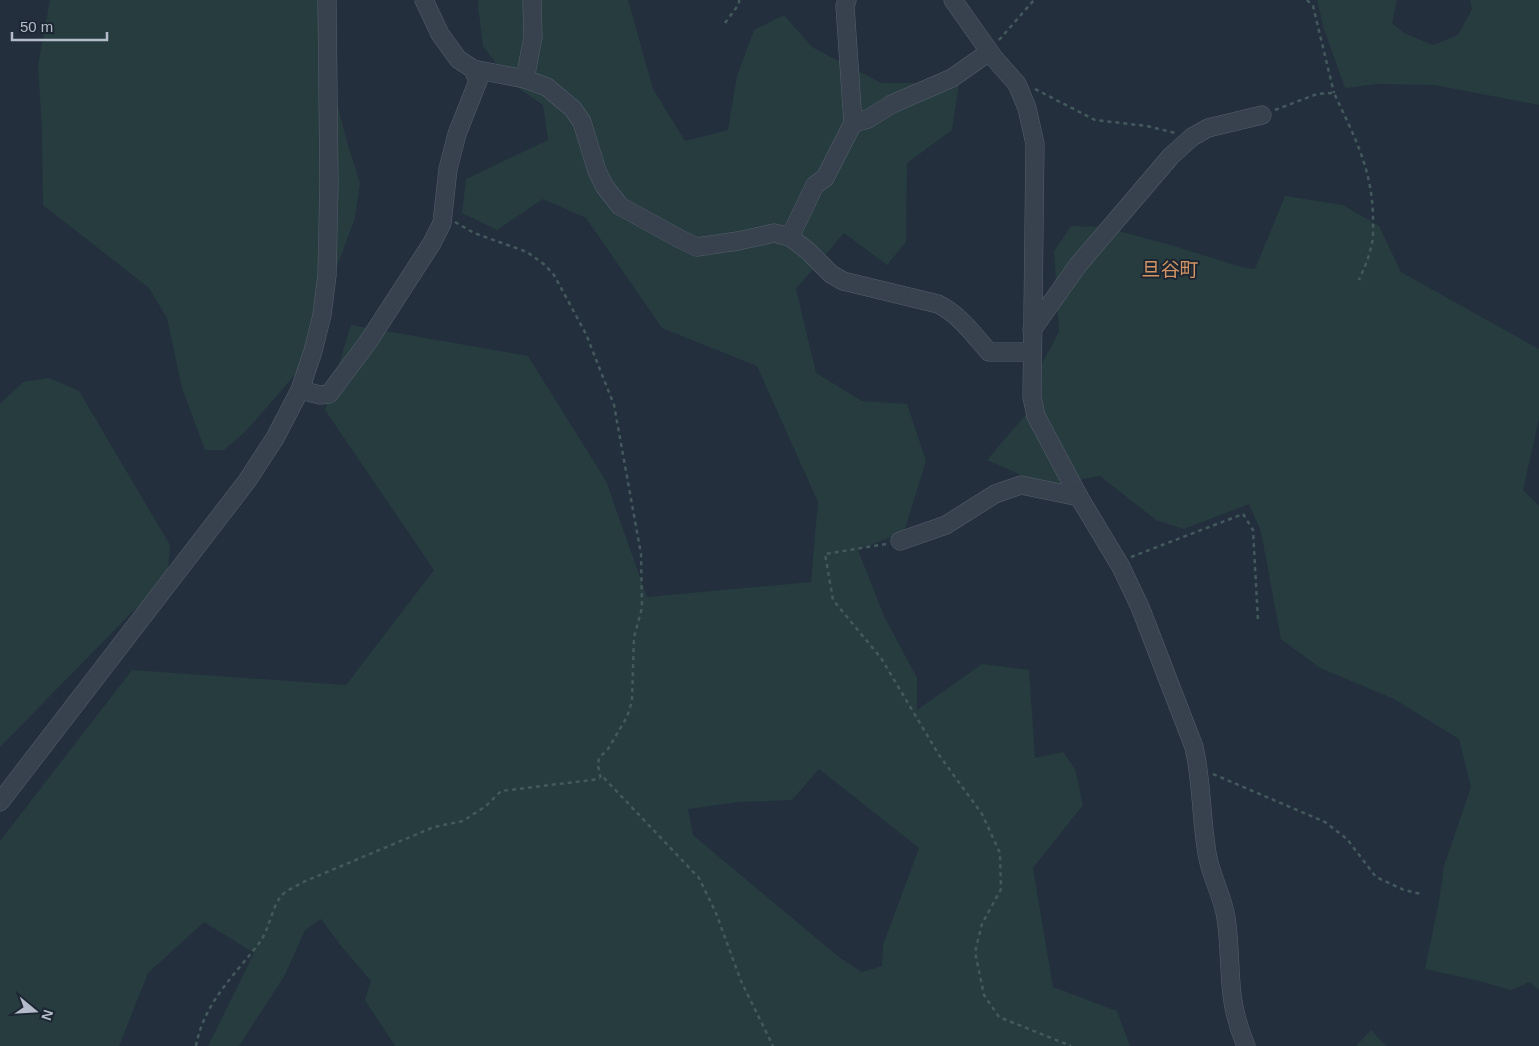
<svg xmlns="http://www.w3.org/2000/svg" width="1539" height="1046" font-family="Arial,'Noto Sans JP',sans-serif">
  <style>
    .green { fill: #263c3f; fill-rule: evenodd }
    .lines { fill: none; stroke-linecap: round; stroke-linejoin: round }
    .minor-casing { stroke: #565f6c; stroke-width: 19 }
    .path { stroke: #44595c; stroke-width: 2.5; stroke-dasharray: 4 4; stroke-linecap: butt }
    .minor { stroke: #38414e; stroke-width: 18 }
    .labels { text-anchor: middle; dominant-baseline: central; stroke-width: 4; stroke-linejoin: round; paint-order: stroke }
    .neighbourhood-label { font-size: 19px; fill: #d59563; stroke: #1d2633 }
  </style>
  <rect width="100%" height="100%" fill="#242f3e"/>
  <g class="green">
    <polygon points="50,0 324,0 331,81 348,145 360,183 355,218 322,306 308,360 245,432 224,450 205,450 182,388 167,318 149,288 43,205 42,131 38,65"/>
    <path d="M479 0H628L653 89 685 141 728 130 737 76 754 30 784 15 812 47 881 83H959L952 130 907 163 906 242 887 265 844 233 796 289 816 373 862 401 907 404 926 461 904 532 858 550 885 618 917 678V710L982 664 1029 670 1035 758 1063 752 1075 769 1083 805 1033 868 1053 987 1117 1011 1130 1046H395L365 1000 371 981 342 947 321 919 305 930 285 975 239 1046H208L254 953 204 922 148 973 119 1046H0V841L132 670 346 685 434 570 325 410 351 325 528 356 606 481 647 597 811 582 818 502 757 366 662 328 586 218 543 199 497 230 462 213 466 179 548 140 543 105 511 83 483 46 478 5ZM819 769 919 848 883 945 882 966 862 972 840 958 693 835 688 809 739 802 792 800Z"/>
    <polygon points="1317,0 1397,0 1392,23 1404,33 1433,45 1458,35 1472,9 1470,0 1539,0 1539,105 1434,85 1378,84 1345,88 1324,29"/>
    <polygon points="1285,196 1343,205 1379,226 1401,272 1539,349 1539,419 1523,490 1539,506 1539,990 1530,982 1511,990 1475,980 1425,969 1439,901 1444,866 1471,787 1459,739 1394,699 1320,668 1281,639 1261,532 1249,504 1184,529 1156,520 1100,476 1083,479 1060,489 1041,484 987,460 1033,406 1037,373 1059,332 1054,251 1071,226 1104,227 1174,246 1241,267 1255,269"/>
    <polygon points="49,378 79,391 170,545 167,583 134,610 0,747 0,404 23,382"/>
    <polygon points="1371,1030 1386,1046 1356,1046"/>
  </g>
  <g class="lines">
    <g class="minor-casing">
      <g id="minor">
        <path d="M953 0 994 58 1017 84 1027 108 1035 144 1032 397 1036 416 1079 497 1121 567 1140 607 1194 747C1202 781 1201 818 1207 853 1210 875 1223 896 1226 918 1230 943 1229 969 1232 995 1234 1012 1239 1029 1246 1046"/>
        <path d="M473 69 525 79 547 87 573 109 582 122 597 171 605 187 620 206 680 239 697 247 738 241 774 233 790 237 808 251 831 274 843 281 938 304C960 315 973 334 989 352H1032"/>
        <polyline points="525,79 533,37 532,0"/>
        <polyline points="853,123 868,119 892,104 952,78 989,52"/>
        <polyline points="790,237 815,185 825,178 853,123 845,6 847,0"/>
        <polyline points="1032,330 1078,265 1171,156 1192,137 1208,128 1262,115"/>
        <polyline points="300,390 320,395 329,394 368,342 432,243 442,223 448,169 457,134 478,81 473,69 458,59 440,34 424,0"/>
        <polyline points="900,541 946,525 995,494 1021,485 1079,497"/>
        <polyline points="0,802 247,481 275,438 300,390 313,351 322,315 327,275 329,183 327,0"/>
      </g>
    </g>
    <g class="path">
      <polyline points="1307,0 1313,6 1334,93"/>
      <polyline points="725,23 739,4 739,0"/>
      <polyline points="999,40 1034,0"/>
      <polyline points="1035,89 1095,120 1147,126 1175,133"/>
      <path d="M1275 110 1317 94 1334 93C1354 136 1372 168 1373 217 1373 228 1374 240 1370 251 1368 261 1363 270 1359 280"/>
      <polyline points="455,222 474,233 527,252 545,265 554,275 586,334 614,405 641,554 642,608 634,637 632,701 627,717 608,749 599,758 598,766 601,779 604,778 699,878 716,913 741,981 773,1046"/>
      <polyline points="886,544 825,554 833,600 881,658 939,755 982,814 1000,853 1001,889 982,924 975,952 984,995 999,1017 1071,1046"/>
      <polyline points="1131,557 1243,514 1253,530 1258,621"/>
      <polyline points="1213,774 1325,822 1347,839 1376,877 1404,890 1421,894"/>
      <path d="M196 1046C204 1002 235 975 260 942 269 929 272 908 281 896 285 891 295 887 301 883L434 827 463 821 486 806 501 791 600 779"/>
    </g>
    <use href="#minor" class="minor"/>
  </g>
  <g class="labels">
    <g class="neighbourhood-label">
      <text x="1170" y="269">旦谷町</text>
    </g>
  </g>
  <g transform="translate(35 1011) rotate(108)" stroke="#1d2633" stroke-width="4" paint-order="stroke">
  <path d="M0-4L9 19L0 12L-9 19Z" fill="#b4bcc9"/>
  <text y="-8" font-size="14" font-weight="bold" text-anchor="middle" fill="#b4bcc9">N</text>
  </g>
  <path d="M12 32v8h95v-8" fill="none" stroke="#b4bcc9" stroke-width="2.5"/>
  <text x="20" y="32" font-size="15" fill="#b4bcc9" stroke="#1d2633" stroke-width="4" paint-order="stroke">50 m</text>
</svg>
